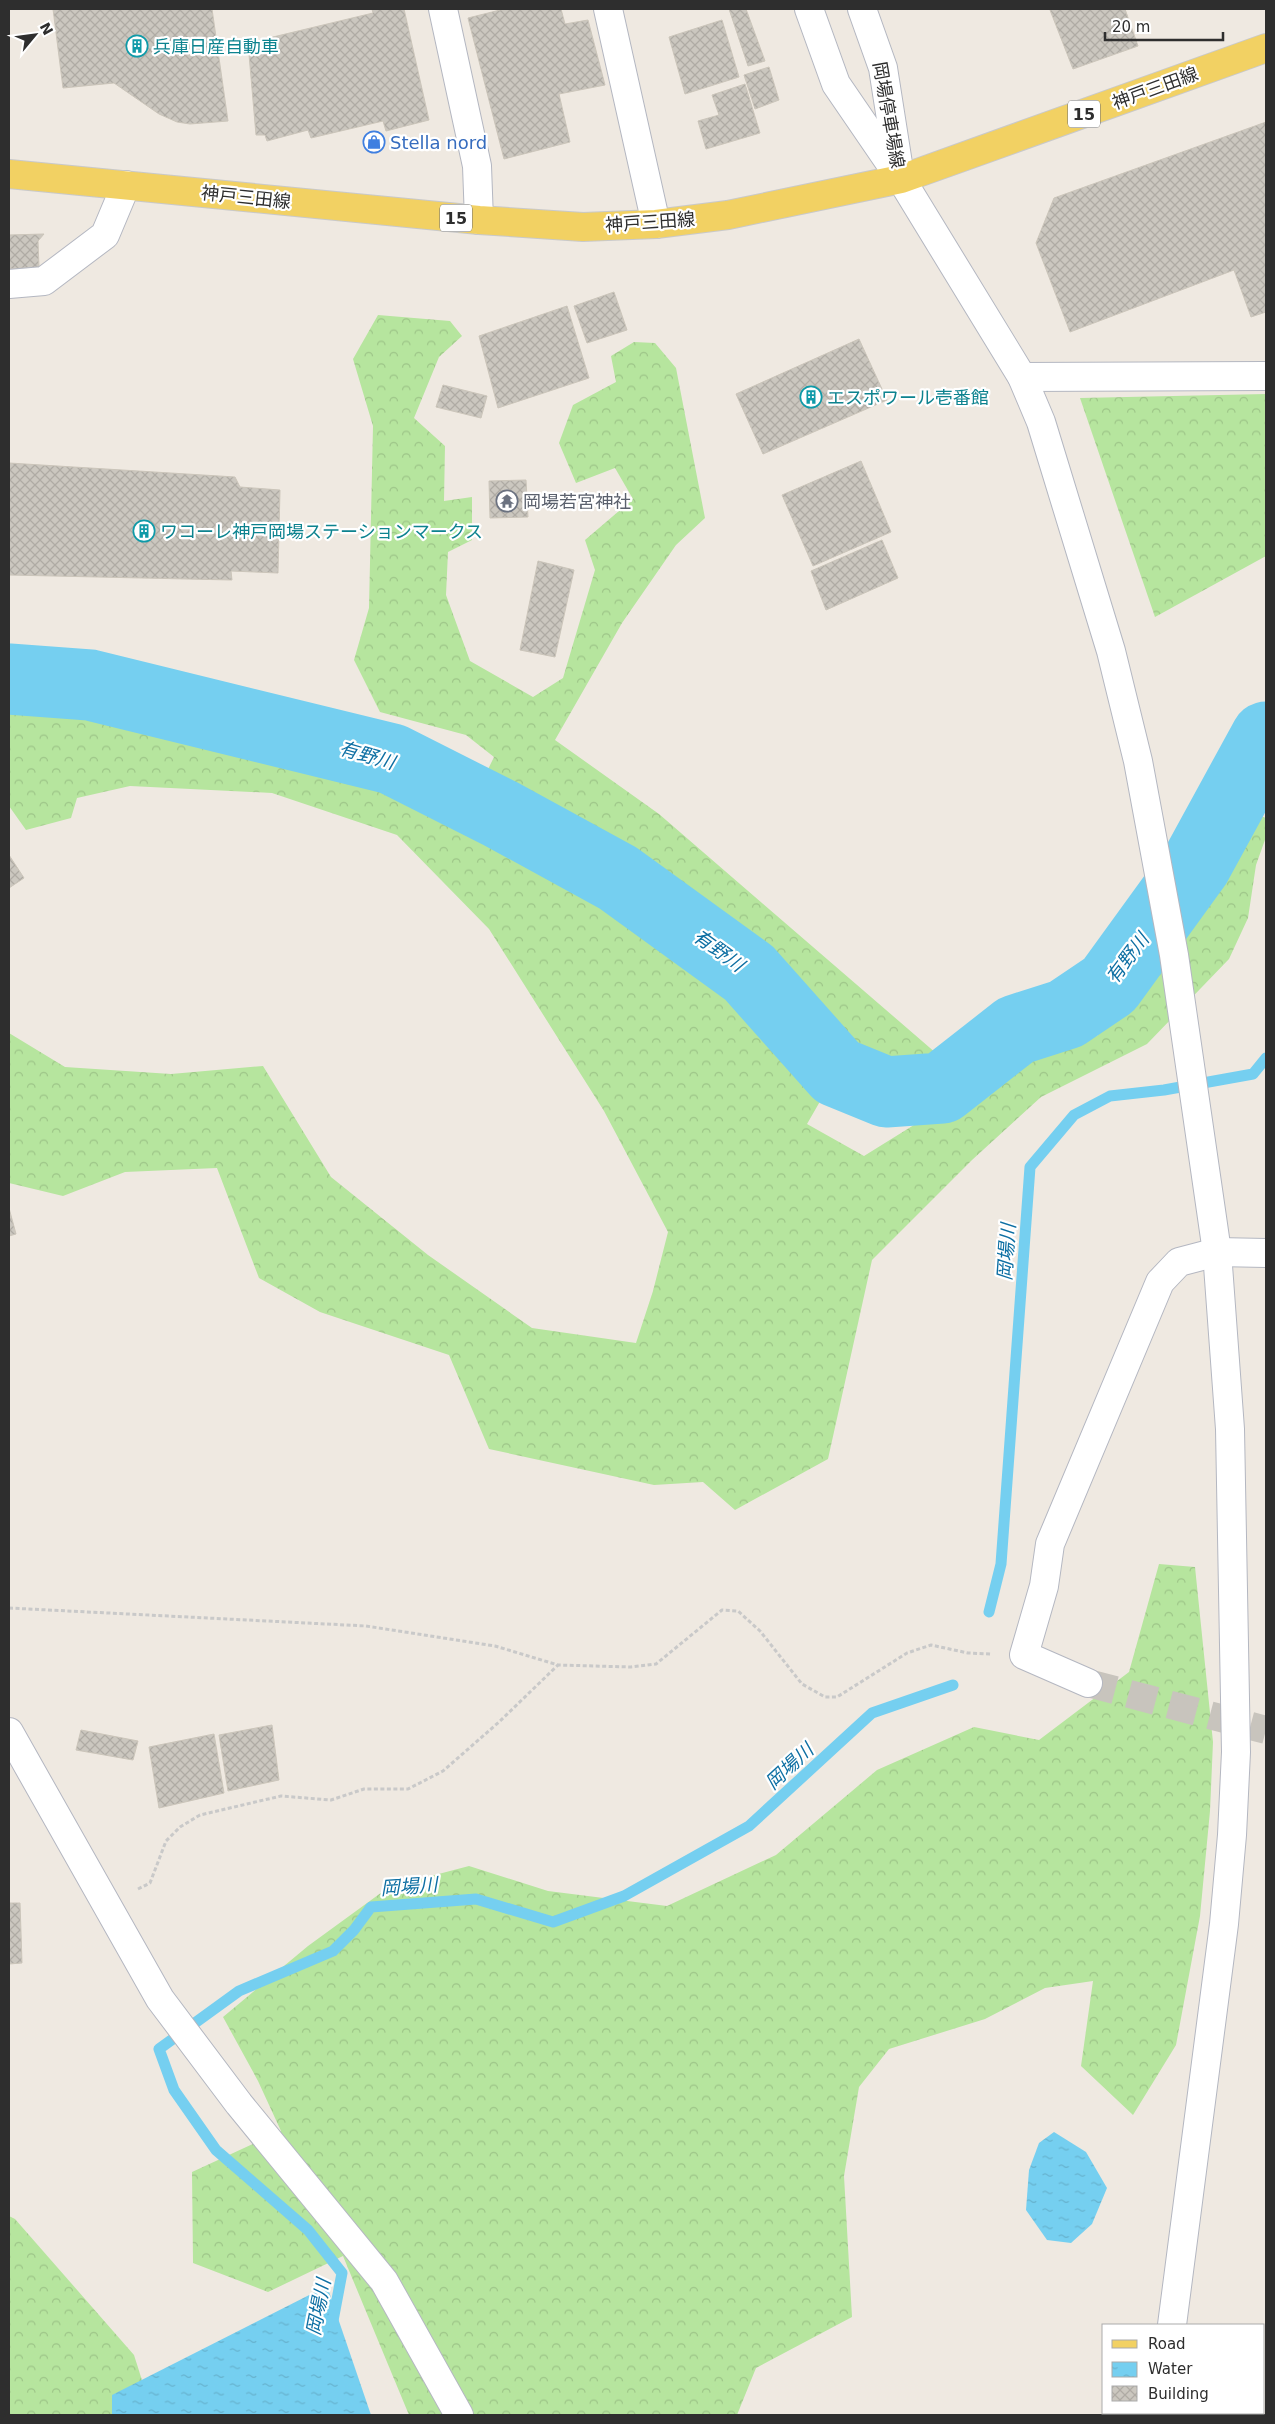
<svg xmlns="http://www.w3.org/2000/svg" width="1275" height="2424" font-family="'DejaVu Sans','Noto Sans JP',sans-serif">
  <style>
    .forest { fill: url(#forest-crowns) }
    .water { fill: url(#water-ripples) }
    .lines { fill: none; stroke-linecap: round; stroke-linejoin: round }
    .stream { stroke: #75cff0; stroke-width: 11 }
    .river { stroke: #75cff0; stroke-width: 71 }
    .building { fill: url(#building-cross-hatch); stroke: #cbc5ba }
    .minor-tunnel { stroke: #c8c4bd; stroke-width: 28; stroke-dasharray: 28 14; stroke-linecap: butt }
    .minor-casing { stroke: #b4b7c1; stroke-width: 30 }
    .tertiary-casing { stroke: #b4b7c1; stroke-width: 30 }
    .secondary-casing { stroke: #b4b7c1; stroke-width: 30 }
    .primary-casing { stroke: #c9c9c9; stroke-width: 30 }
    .path { stroke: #c9c9c9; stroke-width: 3; stroke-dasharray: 4 2.5; stroke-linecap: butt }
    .minor { stroke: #fff; stroke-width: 28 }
    .tertiary { stroke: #fff; stroke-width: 28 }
    .secondary { stroke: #fff; stroke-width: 28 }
    .primary { stroke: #f2d163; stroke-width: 28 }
    .labels { text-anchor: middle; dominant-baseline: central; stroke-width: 4.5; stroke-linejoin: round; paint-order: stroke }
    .shield { fill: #fff; stroke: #6d6d6d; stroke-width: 1 }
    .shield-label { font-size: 16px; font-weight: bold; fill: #2e2e2e }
    .culture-label { font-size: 18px; fill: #0d838f; stroke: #fff; text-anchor: start }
    .street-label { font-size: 18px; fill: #2e2e2e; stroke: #fff }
    .shop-label { font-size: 18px; fill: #366cbe; stroke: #fff; text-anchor: start }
    .worship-label { font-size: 18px; fill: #5b616d; stroke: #fff; text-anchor: start }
    .water-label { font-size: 19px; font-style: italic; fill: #0d6fa3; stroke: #fff }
  </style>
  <defs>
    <pattern id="forest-crowns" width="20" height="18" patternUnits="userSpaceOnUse" patternTransform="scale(1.25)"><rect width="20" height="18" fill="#b6e59e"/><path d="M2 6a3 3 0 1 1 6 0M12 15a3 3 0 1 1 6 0" fill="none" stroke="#9dc588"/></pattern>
    <pattern id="water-ripples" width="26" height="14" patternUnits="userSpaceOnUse" patternTransform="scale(1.25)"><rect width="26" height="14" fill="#75cff0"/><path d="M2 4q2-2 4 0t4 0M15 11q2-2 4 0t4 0" fill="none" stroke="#66b2ce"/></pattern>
    <pattern id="building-cross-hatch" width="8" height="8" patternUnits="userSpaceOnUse" patternTransform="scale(1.25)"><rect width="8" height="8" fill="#cbc7bf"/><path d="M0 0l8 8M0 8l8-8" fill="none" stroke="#afaba4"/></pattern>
  </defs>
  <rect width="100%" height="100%" fill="#efe9e1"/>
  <g class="forest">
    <polygon points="378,315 450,321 462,336 439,357 414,418 445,446 444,501 472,497 472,540 448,552 446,595 470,661 533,697 563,678 595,570 585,540 633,499 615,468 576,483 559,443 573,405 616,382 611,356 634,342 655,343 676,368 705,518 676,545 622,623 555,740 659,814 944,1060 892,1107 826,1091 807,1124 864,1156 930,1115 1024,1047 1097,1036 1137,980 1243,809 1266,818 1266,837 1256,865 1248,918 1229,959 1147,1044 1041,1097 972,1160 872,1260 828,1459 735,1510 703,1482 654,1485 489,1449 449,1355 320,1312 259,1278 217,1168 125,1172 63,1196 9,1183 9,1033 65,1067 171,1074 263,1066 331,1177 428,1255 532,1328 636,1343 653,1291 668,1232 604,1111 489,929 397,835 272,793 130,786 77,798 71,818 26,830 9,806 9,659 82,667 216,692 365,739 476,794 494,757 466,735 380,712 354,660 369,608 373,426 353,359"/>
    <polygon points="1266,394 1266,556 1155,617 1080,398"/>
    <polygon points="1159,1564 1195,1567 1213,1742 1210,1811 1200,1916 1176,2045 1133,2115 1081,2066 1093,1981 1045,1988 985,2019 889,2049 859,2087 844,2176 852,2317 756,2368 737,2415 409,2415 343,2256 268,2292 193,2263 192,2172 281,2131 258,2081 223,2017 308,1946 389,1887 469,1866 548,1891 667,1906 776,1855 877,1770 974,1727 1039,1740 1129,1672"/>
    <polygon points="9,2216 15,2219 134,2355 153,2415 9,2415"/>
  </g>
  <g class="water">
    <polygon points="1054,2132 1086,2152 1107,2188 1092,2224 1071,2243 1047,2240 1026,2210 1029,2170 1039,2143"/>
    <polygon points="327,2286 371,2415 112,2415 112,2395"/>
  </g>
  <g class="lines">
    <g class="stream">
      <polyline points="989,1612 1001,1564 1030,1167 1074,1115 1110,1096 1164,1090 1253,1074 1266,1058"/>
      <polyline points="332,2326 342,2273 308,2230 216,2150 174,2090 159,2049 239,1991 333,1951 354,1930 371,1907 476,1899 553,1922 624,1896 749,1826 872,1713 953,1685"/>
    </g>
    <polyline class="river" points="9,679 90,685 392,759 501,814 618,878 749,973 837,1072 886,1092 942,1088 1016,1030 1066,1014 1109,985 1196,865 1266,737"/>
  </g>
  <g class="building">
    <polygon points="53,9 212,9 228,121 190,124 177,122 159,114 114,83 63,88"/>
    <polygon points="372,9 404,9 429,120 386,131 383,121 311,138 308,130 267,141 265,135 256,135 248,43 373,13"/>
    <polygon points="504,9 561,9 565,24 588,20 605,85 559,94 570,142 504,159 468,18"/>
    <polygon points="729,9 746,9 765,61 748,66"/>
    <polygon points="1052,9 1125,9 1138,46 1073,69 1050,10"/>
    <polygon points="722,20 739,77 685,94 669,37"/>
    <polygon points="769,67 779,100 755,109 744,75"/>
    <polygon points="745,84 760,133 706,149 698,121 719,115 712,95"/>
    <polygon points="1266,122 1266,312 1251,317 1234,270 1070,332 1036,243 1054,198"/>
    <polygon points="44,234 38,241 39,267 9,269 9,235"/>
    <polygon points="614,292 627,330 587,343 574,306"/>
    <polygon points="567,306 589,378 498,408 479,336"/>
    <polygon points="859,339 887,400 763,454 736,394"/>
    <polygon points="443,385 487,396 481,418 436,407"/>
    <polygon points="861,461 891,532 813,566 782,495"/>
    <polygon points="9,463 235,477 240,487 280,490 278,573 231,571 232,580 9,575"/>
    <polygon points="526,480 528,517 490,518 489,481"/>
    <polygon points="882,540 898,578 826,610 811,571"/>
    <polygon points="538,561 574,570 555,657 520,650"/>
    <polygon points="9,855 24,878 9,888"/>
    <polygon points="9,1208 16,1234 9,1236"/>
    <polygon points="272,1725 279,1780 228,1791 219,1735"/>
    <polygon points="81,1730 138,1741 133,1760 76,1750"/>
    <polygon points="214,1734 224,1793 159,1808 149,1747"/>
    <polygon points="9,1903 20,1903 22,1963 9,1964"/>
  </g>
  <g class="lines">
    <polyline class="minor-tunnel" points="1088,1683 1266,1730"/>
    <g class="minor-casing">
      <g id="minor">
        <polyline points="443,9 477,166 479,220"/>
        <polyline points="608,9 656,224"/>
        <polyline points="9,284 44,281 105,235 126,185"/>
        <polyline points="1022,377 1266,376"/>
        <polyline points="1088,1683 1024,1655 1044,1586 1050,1544 1160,1282 1179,1262 1217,1252 1266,1253"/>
        <polyline points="9,1732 160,1999 239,2104 384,2281 459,2415"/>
      </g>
    </g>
    <g class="tertiary-casing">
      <g id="tertiary">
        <polyline points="901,179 1022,377 1041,422 1111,651 1138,761 1174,955 1217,1252 1230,1429 1236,1752 1232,1835 1224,1924 1172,2325"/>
        <polyline points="1159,2415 1159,2413"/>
      </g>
    </g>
    <g class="secondary-casing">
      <g id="secondary">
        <polyline points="809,9 836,84 901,179"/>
        <polyline points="862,9 883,68 899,170"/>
      </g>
    </g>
    <g class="primary-casing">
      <polyline id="primary" points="9,174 479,220 583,227 656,224 728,215 901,179 1266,48"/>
    </g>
    <g class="path">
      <polyline points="9,1608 366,1626 495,1646 558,1665 631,1667 656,1664 722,1610 738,1611 760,1631 802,1684 825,1697 837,1697 907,1653 931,1645 968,1653 991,1654"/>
      <polyline points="138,1889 150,1883 166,1841 180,1827 200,1815 281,1796 331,1800 364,1789 408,1789 443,1771 499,1722 558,1665"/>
    </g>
    <use href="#minor" class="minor"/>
    <use href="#tertiary" class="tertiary"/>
    <use href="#secondary" class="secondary"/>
    <use href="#primary" class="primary"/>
  </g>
  <defs>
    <g id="building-ring" transform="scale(1.125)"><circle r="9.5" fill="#fff" stroke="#0f9aa8" stroke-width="1.5"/><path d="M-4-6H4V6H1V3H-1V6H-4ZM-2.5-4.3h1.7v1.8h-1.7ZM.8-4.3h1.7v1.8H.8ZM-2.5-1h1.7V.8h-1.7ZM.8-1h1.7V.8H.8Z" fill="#0f9aa8"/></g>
    <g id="shop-ring" transform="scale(1.125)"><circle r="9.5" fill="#fff" stroke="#3f7fe0" stroke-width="1.5"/><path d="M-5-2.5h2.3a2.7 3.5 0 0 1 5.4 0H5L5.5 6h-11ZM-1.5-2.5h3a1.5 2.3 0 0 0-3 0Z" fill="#3f7fe0"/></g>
    <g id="temple-ring" transform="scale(1.125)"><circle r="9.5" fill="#fff" stroke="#6b7280" stroke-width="1.5"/><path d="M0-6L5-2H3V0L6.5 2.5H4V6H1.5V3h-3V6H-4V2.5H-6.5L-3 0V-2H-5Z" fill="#6b7280"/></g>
  </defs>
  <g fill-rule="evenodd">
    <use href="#building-ring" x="137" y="46"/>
    <use href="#shop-ring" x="374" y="142"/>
    <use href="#building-ring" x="811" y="397"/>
    <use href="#temple-ring" x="507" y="501"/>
    <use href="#building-ring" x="144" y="531"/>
  </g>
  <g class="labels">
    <g class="shield">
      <rect x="1068" y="100.5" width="32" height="27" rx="4"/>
      <rect x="440" y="204.5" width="32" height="27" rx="4"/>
    </g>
    <g class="shield-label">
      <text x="1084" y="114">15</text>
      <text x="456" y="218">15</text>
    </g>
    <g class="culture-label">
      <text x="153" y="46">兵庫日産自動車</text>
      <text x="827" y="397">エスポワール壱番館</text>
      <text x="160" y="531">ワコーレ神戸岡場ステーションマークス</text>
    </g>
    <g class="street-label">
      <text transform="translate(1155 88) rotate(-20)">神戸三田線</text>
      <text transform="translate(889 115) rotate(80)">岡場停車場線</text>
      <text transform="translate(246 197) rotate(6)">神戸三田線</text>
      <text transform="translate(650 222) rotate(-4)">神戸三田線</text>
    </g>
    <g class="shop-label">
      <text x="390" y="142">Stella nord</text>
    </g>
    <g class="worship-label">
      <text x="523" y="501">岡場若宮神社</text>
    </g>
    <g class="water-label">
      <text transform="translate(367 755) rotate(16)">有野川</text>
      <text transform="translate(719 950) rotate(36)">有野川</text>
      <text transform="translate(1127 958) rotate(-53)">有野川</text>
      <text transform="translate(1006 1252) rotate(-86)">岡場川</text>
      <text transform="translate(789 1766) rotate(-43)">岡場川</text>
      <text transform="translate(409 1886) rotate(-4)">岡場川</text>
      <text transform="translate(318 2307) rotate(-79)">岡場川</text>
    </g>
  </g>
  <rect width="1275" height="2424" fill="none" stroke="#2e2e2e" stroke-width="20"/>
  <rect x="1102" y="2324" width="162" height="90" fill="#ffffff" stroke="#ababab"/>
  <rect x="1112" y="2340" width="25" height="8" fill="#f2d163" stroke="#ababab"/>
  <text x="1148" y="2349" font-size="15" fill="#2e2e2e">Road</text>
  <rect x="1112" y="2362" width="25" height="15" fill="url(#water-ripples)" stroke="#ababab"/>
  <text x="1148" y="2374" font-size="15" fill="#2e2e2e">Water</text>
  <rect x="1112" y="2386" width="25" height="15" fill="url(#building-cross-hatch)" stroke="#ababab"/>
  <text x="1148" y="2399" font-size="15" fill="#2e2e2e">Building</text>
  <g transform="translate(35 35) rotate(61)" stroke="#ffffff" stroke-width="4" paint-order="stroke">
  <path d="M0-4L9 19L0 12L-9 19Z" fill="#2e2e2e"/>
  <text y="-8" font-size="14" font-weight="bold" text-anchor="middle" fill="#2e2e2e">N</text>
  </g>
  <path d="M1105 32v8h118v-8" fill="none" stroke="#2e2e2e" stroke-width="2.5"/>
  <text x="1112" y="32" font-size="15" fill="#2e2e2e" stroke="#ffffff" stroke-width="4" paint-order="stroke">20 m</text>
</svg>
